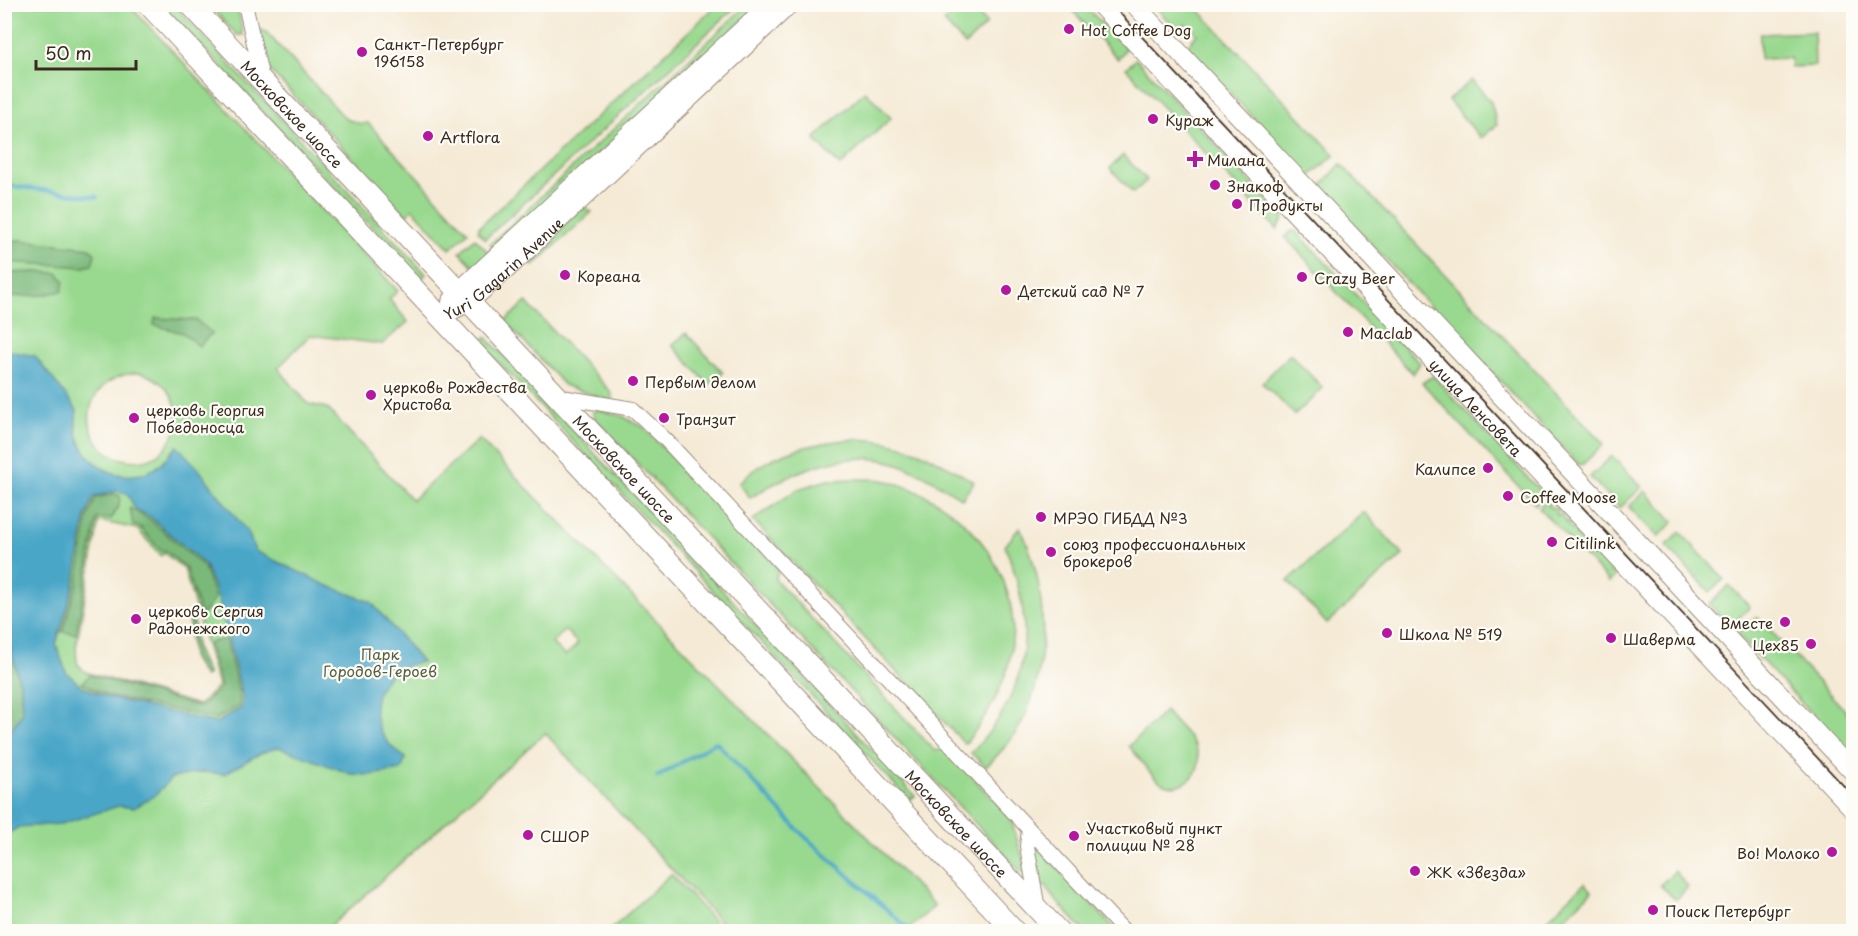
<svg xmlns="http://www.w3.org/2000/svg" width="1858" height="936" font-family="'Playpen Sans',sans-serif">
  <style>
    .green { fill: #99d98f; stroke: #6a8256; stroke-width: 1.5; fill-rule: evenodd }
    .forest { fill: #7ab97a; stroke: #5a724c; stroke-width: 1.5 }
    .water { fill: #48a6c7; stroke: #426872; stroke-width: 1.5; fill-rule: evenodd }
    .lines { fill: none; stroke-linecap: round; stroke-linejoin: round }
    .stream { stroke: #48a6c7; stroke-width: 4 }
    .street-casing { stroke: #988a7a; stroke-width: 16 }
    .secondary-casing { stroke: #988a7a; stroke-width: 20 }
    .primary-casing { stroke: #988a7a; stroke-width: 23 }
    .street { stroke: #fff; stroke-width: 14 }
    .secondary { stroke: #fff; stroke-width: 18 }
    .primary { stroke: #fff; stroke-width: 21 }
    .tram { stroke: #3b2a1e; stroke-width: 1.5 }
    .poi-dot { fill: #b5179e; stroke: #fdfcf7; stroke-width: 2 }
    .labels { text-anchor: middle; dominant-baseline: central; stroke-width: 4.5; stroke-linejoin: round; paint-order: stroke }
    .poi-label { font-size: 15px; fill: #3b2a1e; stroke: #fdfcf7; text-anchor: start }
    .street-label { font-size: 15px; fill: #3b2a1e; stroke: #fdfcf7 }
    .park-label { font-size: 15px; fill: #575f40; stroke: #fdfcf7 }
  </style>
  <rect width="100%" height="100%" fill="#fdfcf7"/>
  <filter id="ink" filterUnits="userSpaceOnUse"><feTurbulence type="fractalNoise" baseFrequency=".0167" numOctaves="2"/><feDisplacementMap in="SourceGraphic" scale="12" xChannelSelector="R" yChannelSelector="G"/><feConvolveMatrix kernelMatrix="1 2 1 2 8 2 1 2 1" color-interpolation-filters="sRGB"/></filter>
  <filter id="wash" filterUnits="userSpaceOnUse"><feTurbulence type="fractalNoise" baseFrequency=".008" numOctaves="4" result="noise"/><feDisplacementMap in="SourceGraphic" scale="24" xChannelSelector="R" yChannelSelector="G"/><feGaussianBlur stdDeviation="1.35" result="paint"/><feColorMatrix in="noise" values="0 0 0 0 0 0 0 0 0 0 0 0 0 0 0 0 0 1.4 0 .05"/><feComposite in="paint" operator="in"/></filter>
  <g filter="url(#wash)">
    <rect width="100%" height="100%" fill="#f5ead5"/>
    <g class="green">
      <polygon points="963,4 970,5 987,24 965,45 944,22"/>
      <path d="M5 5H129L398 291 389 299 408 322 382 344 310 335 278 368 308 404 327 408 412 500 479 439 935 906 906 931H729L545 733 325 931 5 932ZM141 373C202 391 179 474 122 459 110 456 99 447 94 436 78 403 107 371 141 373ZM99 521 137 529 161 556 164 553 184 569 218 686 199 705 85 672 77 663 76 647ZM565 630 578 644 565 656 552 643Z"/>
      <polygon points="163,5 174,5 426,274 421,279"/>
      <polygon points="209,5 237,5 243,35 237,35"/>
      <polygon points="717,5 738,5 485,239 478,231 479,227"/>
      <polygon points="747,5 756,5 756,7 496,250 490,244"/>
      <polygon points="1067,5 1084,5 1126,48 1118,59"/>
      <polygon points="1154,5 1194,5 1335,155 1309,177 1187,47 1197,34 1186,24 1177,31"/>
      <polygon points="261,30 266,32 346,119 361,124 368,123 468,232 450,249 413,209 406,215 268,68 257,36"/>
      <polygon points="1814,32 1815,66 1791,67 1790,58 1760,59 1760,34"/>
      <polygon points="1136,59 1284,218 1277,229 1126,68"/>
      <polygon points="1472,80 1491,102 1497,125 1481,138 1448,100"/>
      <polygon points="865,91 891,118 840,166 814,139"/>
      <polygon points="1123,155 1147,180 1133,193 1110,168"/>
      <polygon points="1341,164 1604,444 1583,464 1579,465 1319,188"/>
      <polygon points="583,207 592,212 533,266 527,260"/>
      <polygon points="1292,231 1296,231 1420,363 1413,374 1285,237"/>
      <polygon points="475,238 490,254 475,268 460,252"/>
      <polygon points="526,302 611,392 613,399 607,400 564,385 505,321"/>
      <polygon points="686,333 723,373 709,385 672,345"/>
      <polygon points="486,337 915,796 909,800 480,342"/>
      <polygon points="1290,354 1323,388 1295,415 1262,383"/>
      <polygon points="1433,376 1545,496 1536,505 1422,383"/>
      <polygon points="596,409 622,416 643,427 779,570 775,579 935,751 945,748 1010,817 1026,868 1025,874 1021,872 652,479 653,477 650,477 594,417 593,411"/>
      <path d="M858 439C906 441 934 457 974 482L962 499C942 486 921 472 898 464 848 447 791 471 750 498L739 483C767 452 817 442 858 439Z"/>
      <polygon points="1612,456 1642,487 1620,508 1590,477"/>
      <path d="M828 480C846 480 869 477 887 481 962 499 1024 571 1011 651 1006 686 987 717 965 744L753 520 798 489Z"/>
      <polygon points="1645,491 1674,522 1658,537 1629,507"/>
      <polygon points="1548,499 1551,502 1548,505 1552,509 1555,507 1558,509 1555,512 1558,516 1562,513 1565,523 1568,520 1571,523 1568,526 1572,530 1575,528 1578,531 1575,534 1579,538 1582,535 1585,538 1582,541 1593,552 1596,550 1598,553 1596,555 1599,559 1602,557 1605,560 1602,562 1612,567 1609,570 1612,573 1615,571 1618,574 1609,582 1539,508"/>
      <polygon points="1364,512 1403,555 1327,624 1288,581"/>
      <path d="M1020 527C1047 583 1051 658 1025 716 1016 736 1002 751 986 767L971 753C1032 690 1037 625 1005 546Z"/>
      <polygon points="1680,532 1724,579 1710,592 1666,546"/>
      <polygon points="1729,585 1750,607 1730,626 1709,604"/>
      <polygon points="1757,616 1853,719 1853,758 1737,634"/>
      <path d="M1165 711C1175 723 1195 739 1198 755 1203 776 1178 795 1159 781 1148 773 1139 757 1129 746Z"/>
      <polygon points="1033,844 1035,844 1117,931 1084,931 1051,895 1046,885 1041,886"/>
      <polygon points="1675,871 1688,887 1676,900 1660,885"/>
      <polygon points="671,874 723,931 609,931"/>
      <polygon points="1585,883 1592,891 1555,927 1554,931 1535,931"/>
    </g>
    <g class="forest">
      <path d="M21 240 90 248 95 254 92 265 84 267 8 262C2 254 5 249 11 241Z"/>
      <polygon points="36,272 58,273 64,281 62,291 42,295 5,297 5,273"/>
      <polygon points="155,318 196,320 212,333 199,346 183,333 154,325"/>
      <polygon points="115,494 120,496 119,506 111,519 97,518 76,634 62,632 77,584 88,517 96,498"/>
      <polygon points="130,508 149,519 204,567 215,598 201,617 186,568 165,550 161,551 140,527 133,525"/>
      <polygon points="194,620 196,648 208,675 204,677 192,657 189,622"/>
      <polygon points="4,629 21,687 22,714 5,738"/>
      <polygon points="226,639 240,698 239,706 216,719 108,696 82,683 90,675 200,707 221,687 208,643"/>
    </g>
    <path class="water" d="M5 350 35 356 77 410C68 453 113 491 154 469 163 464 170 454 177 446L197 467 249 534 255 551 326 585 371 602 422 662C365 669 360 730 406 758L401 770 370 775 351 774 278 747 261 753 224 774 202 772 172 778 153 797 134 808 119 806 61 824 19 827 5 835V738L22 714 21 687 5 629ZM117 491 128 495 136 510 149 516 205 565 218 598 243 699 241 708 216 723 106 697 81 686 66 672 56 644 74 585 86 516 94 497Z"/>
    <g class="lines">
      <g class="stream">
        <polyline points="4,185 97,197"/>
        <polyline points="657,777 716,742 802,834 912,932"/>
      </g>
    </g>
  </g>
  <g filter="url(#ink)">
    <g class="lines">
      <g class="street-casing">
        <g id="street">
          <polyline points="245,4 262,79"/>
          <polyline points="556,396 633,409 665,439 1125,932"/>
          <polyline points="1029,829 1027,846 1038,909"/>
        </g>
      </g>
      <g class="secondary-casing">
        <g id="secondary">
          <path id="s1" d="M1099 4 1854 810"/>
          <polyline points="1134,4 1854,773"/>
          <polyline points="451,302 459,291 770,4"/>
          <path id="s2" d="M439 317 469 302 508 268 790 4"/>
        </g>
      </g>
      <g class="primary-casing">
        <g id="primary">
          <polyline points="148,4 1015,932"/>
          <path id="s3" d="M190 4 1059 932"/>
        </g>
      </g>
      <use href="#street" class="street"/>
      <use href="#secondary" class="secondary"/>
      <use href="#primary" class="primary"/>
      <polyline class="tram" points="1111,4 1854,797"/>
    </g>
  </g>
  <g class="poi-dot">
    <circle cx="1069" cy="29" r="6"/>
    <circle cx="362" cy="52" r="6"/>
    <circle cx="1153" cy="119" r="6"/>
    <circle cx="428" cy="136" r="6"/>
    <path d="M1192 150h6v6h6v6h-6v6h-6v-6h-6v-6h6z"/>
    <circle cx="1215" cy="185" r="6"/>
    <circle cx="1237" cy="204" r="6"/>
    <circle cx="565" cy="275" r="6"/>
    <circle cx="1302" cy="277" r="6"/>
    <circle cx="1006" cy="290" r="6"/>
    <circle cx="1348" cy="332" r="6"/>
    <circle cx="633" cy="381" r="6"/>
    <circle cx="371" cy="395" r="6"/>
    <circle cx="134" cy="418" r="6"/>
    <circle cx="664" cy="418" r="6"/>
    <circle cx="1488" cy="468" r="6"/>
    <circle cx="1508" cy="496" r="6"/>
    <circle cx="1041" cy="517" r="6"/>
    <circle cx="1552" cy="542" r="6"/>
    <circle cx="1051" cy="552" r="6"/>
    <circle cx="136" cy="619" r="6"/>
    <circle cx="1785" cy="622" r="6"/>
    <circle cx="1387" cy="633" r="6"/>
    <circle cx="1611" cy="638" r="6"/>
    <circle cx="1811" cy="644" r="6"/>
    <circle cx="528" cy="835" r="6"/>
    <circle cx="1074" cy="836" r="6"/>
    <circle cx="1832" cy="852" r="6"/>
    <circle cx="1415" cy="871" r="6"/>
    <circle cx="1653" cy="910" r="6"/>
  </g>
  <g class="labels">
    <g class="poi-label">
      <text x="1081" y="29">Hot Coffee Dog</text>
      <text x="374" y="43">Санкт-Петербург<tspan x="374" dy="17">196158</tspan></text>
      <text x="1165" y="119">Кураж</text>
      <text x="440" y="136">Artflora</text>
      <text x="1207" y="159">Милана</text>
      <text x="1227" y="185">Знакоф</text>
      <text x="1249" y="204">Продукты</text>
      <text x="577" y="275">Кореана</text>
      <text x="1314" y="277">Crazy Beer</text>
      <text x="1018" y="290">Детский сад № 7</text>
      <text x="1360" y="332">Maclab</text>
      <text x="645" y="381">Первым делом</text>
      <text x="383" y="386">церковь Рождества<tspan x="383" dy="17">Христова</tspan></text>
      <text x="146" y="409">церковь Георгия<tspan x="146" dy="17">Победоносца</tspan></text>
      <text x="676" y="418">Транзит</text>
      <text x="1476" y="468" text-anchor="end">Калипсе</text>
      <text x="1520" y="496">Coffee Moose</text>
      <text x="1053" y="517">МРЭО ГИБДД №3</text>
      <text x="1564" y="542">Citilink</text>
      <text x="1063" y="543">союз профессиональных<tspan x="1063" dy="17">брокеров</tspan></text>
      <text x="148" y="610">церковь Сергия<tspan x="148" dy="17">Радонежского</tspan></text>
      <text x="1773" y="622" text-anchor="end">Вместе</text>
      <text x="1399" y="633">Школа № 519</text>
      <text x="1623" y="638">Шаверма</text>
      <text x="1799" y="644" text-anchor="end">Цех85</text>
      <text x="1086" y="827">Участковый пункт<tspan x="1086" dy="17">полиции № 28</tspan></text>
      <text x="540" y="835">СШОР</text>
      <text x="1820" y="852" text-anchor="end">Во! Молоко</text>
      <text x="1427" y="871">ЖК «Звезда»</text>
      <text x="1665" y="910">Поиск Петербург</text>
    </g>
    <g class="street-label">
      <text stroke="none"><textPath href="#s3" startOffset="150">Московское шоссе</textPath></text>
      <text stroke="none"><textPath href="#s2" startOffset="81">Yuri Gagarin Avenue</textPath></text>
      <text stroke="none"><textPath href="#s1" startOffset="552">улица Ленсовета</textPath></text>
      <text stroke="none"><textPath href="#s3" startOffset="636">Московское шоссе</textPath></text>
      <text stroke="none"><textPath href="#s3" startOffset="1122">Московское шоссе</textPath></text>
    </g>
    <g class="park-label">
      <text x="380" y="653">Парк<tspan x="380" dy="17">Городов-Героев</tspan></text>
    </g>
  </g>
  <rect width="1858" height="936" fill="none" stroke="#fdfcf7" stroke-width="24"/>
  <path d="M36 60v9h100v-9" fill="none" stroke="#3b2a1e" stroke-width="3"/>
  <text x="45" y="60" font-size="18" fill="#3b2a1e" stroke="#fdfcf7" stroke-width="4.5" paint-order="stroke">50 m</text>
</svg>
